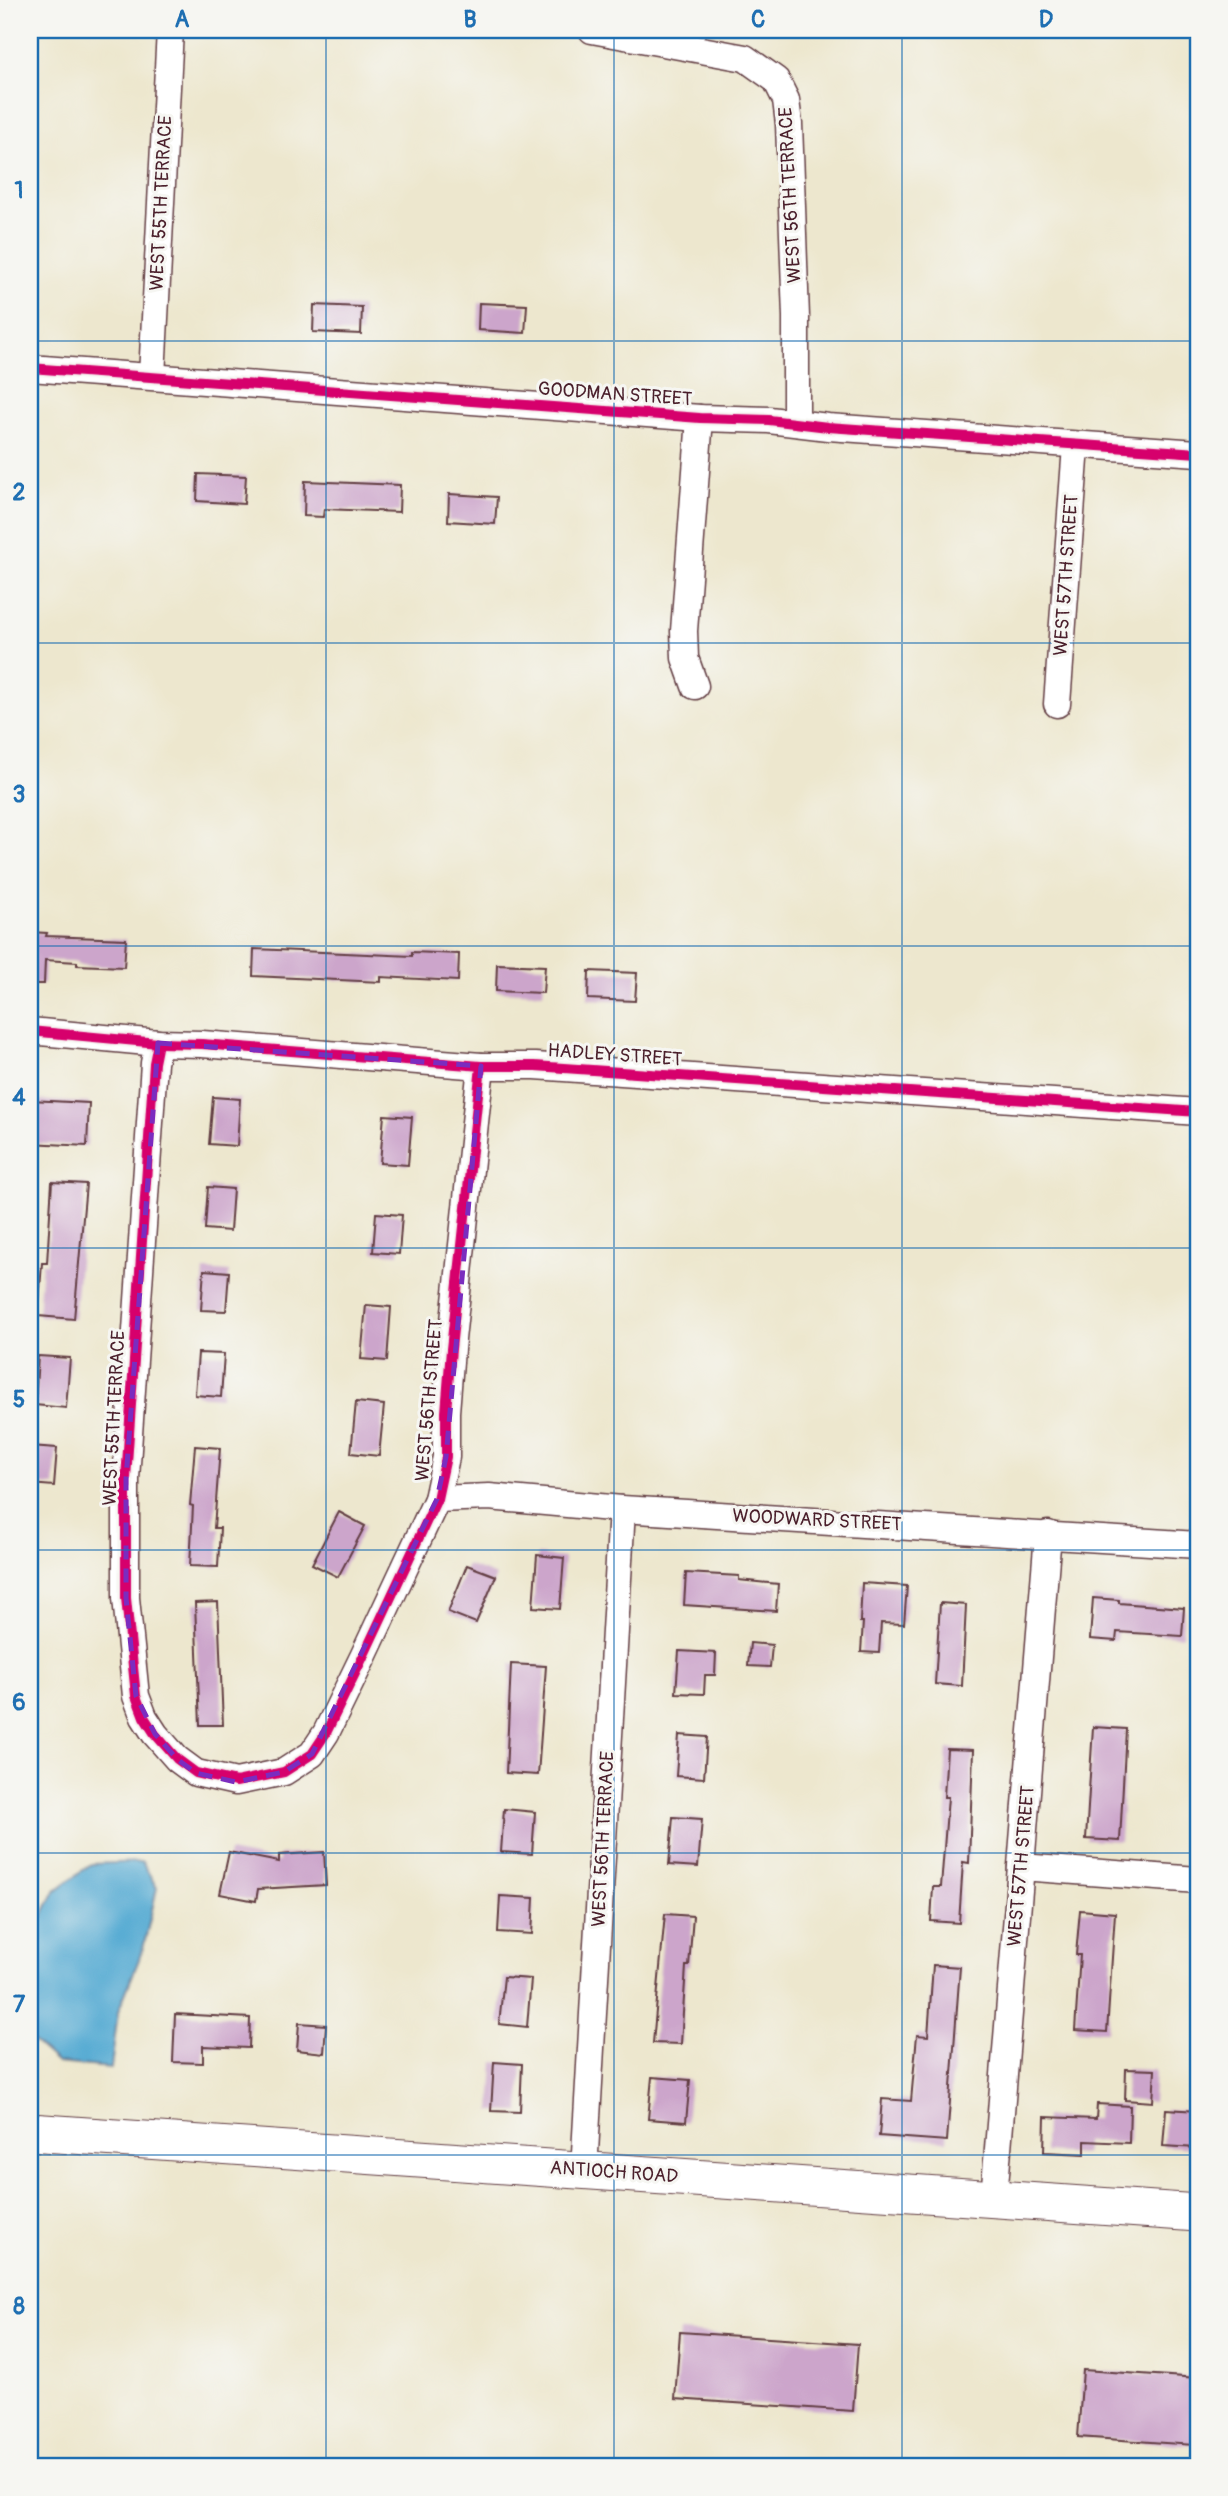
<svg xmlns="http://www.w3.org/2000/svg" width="1228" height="2496" font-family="Pangolin,sans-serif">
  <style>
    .water { fill: #56abd3; stroke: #50657f; stroke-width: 2 }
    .building { fill: #cca5cb }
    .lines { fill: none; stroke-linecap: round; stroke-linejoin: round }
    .minor-casing { stroke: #623d43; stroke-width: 29 }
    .secondary-casing { stroke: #623d43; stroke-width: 39 }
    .minor { stroke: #fff; stroke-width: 26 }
    .secondary { stroke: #fff; stroke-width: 37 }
    .cycleway-casing { stroke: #f6f6f2; stroke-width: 15 }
    .cycleway { stroke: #d6006c; stroke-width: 10 }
    .marked { fill: none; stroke: #7b2cbf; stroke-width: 5; stroke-dasharray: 14 9; stroke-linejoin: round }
    .grid { fill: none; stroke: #1f6fb2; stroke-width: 2; stroke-opacity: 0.55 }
    .labels { text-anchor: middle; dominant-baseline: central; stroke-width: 6; stroke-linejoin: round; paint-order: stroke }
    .street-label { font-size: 19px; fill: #4a1f2b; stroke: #f6f6f2 }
    .neatline { fill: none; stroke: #1f6fb2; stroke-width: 2.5 }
    .grid-label { font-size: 23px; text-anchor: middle; font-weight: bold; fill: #1f6fb2 }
  </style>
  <rect width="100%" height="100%" fill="#f6f6f2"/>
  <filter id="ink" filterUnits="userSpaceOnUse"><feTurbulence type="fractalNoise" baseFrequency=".0143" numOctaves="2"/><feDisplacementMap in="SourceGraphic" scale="14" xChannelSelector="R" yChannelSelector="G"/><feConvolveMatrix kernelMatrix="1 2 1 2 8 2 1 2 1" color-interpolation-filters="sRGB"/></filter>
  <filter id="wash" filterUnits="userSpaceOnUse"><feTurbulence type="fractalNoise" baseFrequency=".00686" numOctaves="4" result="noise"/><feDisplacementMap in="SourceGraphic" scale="28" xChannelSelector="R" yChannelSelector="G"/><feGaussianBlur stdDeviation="1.57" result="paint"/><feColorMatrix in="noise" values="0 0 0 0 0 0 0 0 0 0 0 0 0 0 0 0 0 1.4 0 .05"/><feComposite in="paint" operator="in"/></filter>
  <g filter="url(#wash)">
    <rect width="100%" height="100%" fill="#ede7ce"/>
    <polygon class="water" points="142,1862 157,1888 143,1949 118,2012 111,2068 57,2063 30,2039 30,1982 35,1931 55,1891 91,1864"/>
    <g id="blocks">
      <g class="building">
        <polygon points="479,303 527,305 525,333 478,330"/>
        <polygon points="314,305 362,307 361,334 313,332"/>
        <polygon points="198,474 246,476 244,504 197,501"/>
        <polygon points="305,481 400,485 399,512 324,509 323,517 304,516"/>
        <polygon points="449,494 497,497 495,524 448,521"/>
        <polygon points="30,932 47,933 46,936 126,939 124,967 77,965 77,962 45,960 44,984 30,984"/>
        <polygon points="254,949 412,956 412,952 459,954 458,981 381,977 381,982 253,976"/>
        <polygon points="497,964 545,966 543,993 496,991"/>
        <polygon points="589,971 637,973 635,1001 588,999"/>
        <polygon points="213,1097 240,1099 237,1146 209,1144"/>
        <polygon points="30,1100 89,1103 87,1146 30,1143"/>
        <polygon points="384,1115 412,1117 408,1165 380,1163"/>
        <polygon points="52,1182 86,1184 74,1319 38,1316 42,1263 47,1263"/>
        <polygon points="208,1187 233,1189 230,1231 205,1229"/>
        <polygon points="376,1213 402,1215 399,1254 373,1252"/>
        <polygon points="204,1270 229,1272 226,1311 201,1310"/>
        <polygon points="366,1305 391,1307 387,1361 361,1359"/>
        <polygon points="198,1353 224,1354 221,1397 195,1395"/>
        <polygon points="38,1356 70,1358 66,1408 35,1405"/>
        <polygon points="356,1402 384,1405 379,1456 351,1453"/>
        <polygon points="30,1446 57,1448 54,1486 30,1484"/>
        <polygon points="195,1446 220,1448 214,1528 220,1528 218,1567 190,1566 193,1506 190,1505"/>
        <polygon points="339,1512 365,1526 338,1577 312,1564"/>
        <polygon points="537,1555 564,1558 560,1609 533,1607"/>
        <polygon points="467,1565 496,1576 476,1623 448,1612"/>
        <polygon points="686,1573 739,1576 739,1580 778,1584 776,1611 684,1605"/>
        <polygon points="862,1583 907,1586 904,1624 881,1623 879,1653 861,1652 863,1622 860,1622"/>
        <polygon points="1093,1598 1119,1600 1119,1603 1184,1608 1182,1636 1117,1632 1116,1641 1090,1639"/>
        <polygon points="218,1602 223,1725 200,1725 195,1603"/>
        <polygon points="940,1603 966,1605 962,1686 935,1684"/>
        <polygon points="750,1643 772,1645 770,1667 748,1666"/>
        <polygon points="679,1651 716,1653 715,1675 705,1675 704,1694 676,1693"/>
        <polygon points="511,1664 546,1666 538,1775 506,1773"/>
        <polygon points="1093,1727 1126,1729 1120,1841 1086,1839"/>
        <polygon points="679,1735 707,1737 704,1778 676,1776"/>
        <polygon points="947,1749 973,1750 969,1863 963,1862 959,1923 931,1921 933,1887 941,1887 948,1797 944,1797"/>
        <polygon points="504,1809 535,1812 532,1854 501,1852"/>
        <polygon points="673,1817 702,1819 698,1867 669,1865"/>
        <polygon points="229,1852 279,1862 279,1855 324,1852 326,1885 258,1889 256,1901 220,1894"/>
        <polygon points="500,1896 534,1898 532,1934 498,1932"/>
        <polygon points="1080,1910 1115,1913 1107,2032 1075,2030 1080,1955 1076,1955"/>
        <polygon points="665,1914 693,1916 689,1966 686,1966 681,2044 653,2043"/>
        <polygon points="933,1965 960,1967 947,2141 879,2136 882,2099 911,2101 917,2035 928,2036"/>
        <polygon points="504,1977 531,1979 527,2027 499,2024"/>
        <polygon points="175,2014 250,2018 249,2048 203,2046 203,2063 173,2062"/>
        <polygon points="299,2023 326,2025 324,2053 297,2050"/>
        <polygon points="494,2062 522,2064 520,2112 491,2111"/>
        <polygon points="1126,2069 1155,2070 1153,2102 1125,2100"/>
        <polygon points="652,2077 690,2080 686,2122 648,2119"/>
        <polygon points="1097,2104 1130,2106 1129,2143 1085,2141 1085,2154 1044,2152 1045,2117 1096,2119"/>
        <polygon points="1166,2109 1198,2111 1198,2148 1163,2146"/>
        <polygon points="680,2332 858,2344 853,2411 675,2399"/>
        <polygon points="1083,2370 1198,2378 1194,2445 1078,2437"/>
      </g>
    </g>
  </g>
  <g filter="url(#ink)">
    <use href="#blocks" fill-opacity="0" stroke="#623d43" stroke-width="2"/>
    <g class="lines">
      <g class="minor-casing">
        <g id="minor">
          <polyline points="592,30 745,58 776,80 786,100 789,124 796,317 796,422"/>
          <polyline points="30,368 700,418 769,420 828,427 1198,453"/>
          <polyline points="152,376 170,30"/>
          <polyline points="695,686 685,658 684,631 700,418"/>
          <polyline points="1057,704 1076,446"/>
          <polyline points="30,1031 158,1043 202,1044 481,1066 535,1066 1198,1112"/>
          <polyline points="158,1043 154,1063 126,1479 126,1598 136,1696 144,1717 155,1734 177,1759 196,1773 236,1782 284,1772 312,1754 326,1733 363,1657 437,1499 446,1457 446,1412 451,1349 481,1066"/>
          <polyline points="437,1499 489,1497 622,1509 1198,1545"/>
          <polyline points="1021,1867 1198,1880"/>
          <polyline points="584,2170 622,1509"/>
          <polyline points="994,2198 1048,1534"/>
        </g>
      </g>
      <g class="secondary-casing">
        <polyline id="secondary" points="30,2132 1198,2213"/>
      </g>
      <use href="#minor" class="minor"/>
      <use href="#secondary" class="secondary"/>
      <g class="cycleway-casing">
        <g id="cycleway">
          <polyline points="30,368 700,418 769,420 828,427 1198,453"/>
          <polyline points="30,1031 158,1043 202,1044 481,1066 535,1066 1198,1112"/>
          <polyline points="158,1043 154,1063 126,1479 126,1598 136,1696 144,1717 155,1734 177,1759 196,1773 236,1782 284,1772 312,1754 326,1733 363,1657 437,1499 446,1457 446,1412 451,1349 481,1066"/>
        </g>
      </g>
      <use href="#cycleway" class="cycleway"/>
    </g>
  </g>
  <path class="marked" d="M158 1043 481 1066 446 1457 437 1499 312 1754 284 1772 236 1782 196 1773 177 1759 155 1734 136 1696 126 1598V1479Z"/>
  <path class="grid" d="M326 30V2466M614 30V2466M902 30V2466M30 341H1198M30 643H1198M30 946H1198M30 1248H1198M30 1550H1198M30 1853H1198M30 2155H1198"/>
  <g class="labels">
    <g class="street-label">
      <text transform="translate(790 195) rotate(-93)">WEST 56TH TERRACE</text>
      <text transform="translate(161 203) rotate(-87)">WEST 55TH TERRACE</text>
      <text transform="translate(615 394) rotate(4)">GOODMAN STREET</text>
      <text transform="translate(1066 575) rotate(-86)">WEST 57TH STREET</text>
      <text transform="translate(615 1055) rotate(4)">HADLEY STREET</text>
      <text transform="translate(429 1400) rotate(-85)">WEST 56TH STREET</text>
      <text transform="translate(114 1418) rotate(-87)">WEST 55TH TERRACE</text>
      <text transform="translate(817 1520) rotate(3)">WOODWARD STREET</text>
      <text transform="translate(603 1839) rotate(-87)">WEST 56TH TERRACE</text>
      <text transform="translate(1021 1866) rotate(-85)">WEST 57TH STREET</text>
      <text transform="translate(614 2172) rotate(4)">ANTIOCH ROAD</text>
    </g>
  </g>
  <rect width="1228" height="2496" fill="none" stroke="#f6f6f2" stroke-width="77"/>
  <rect x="38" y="38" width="1152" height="2420" class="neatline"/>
  <g class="grid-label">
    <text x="182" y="27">A</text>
    <text x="470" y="27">B</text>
    <text x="758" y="27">C</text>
    <text x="1046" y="27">D</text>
    <text x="19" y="198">1</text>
    <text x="19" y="500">2</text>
    <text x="19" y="802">3</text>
    <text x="19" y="1105">4</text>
    <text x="19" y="1407">5</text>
    <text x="19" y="1710">6</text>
    <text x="19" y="2012">7</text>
    <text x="19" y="2314">8</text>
  </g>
</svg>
